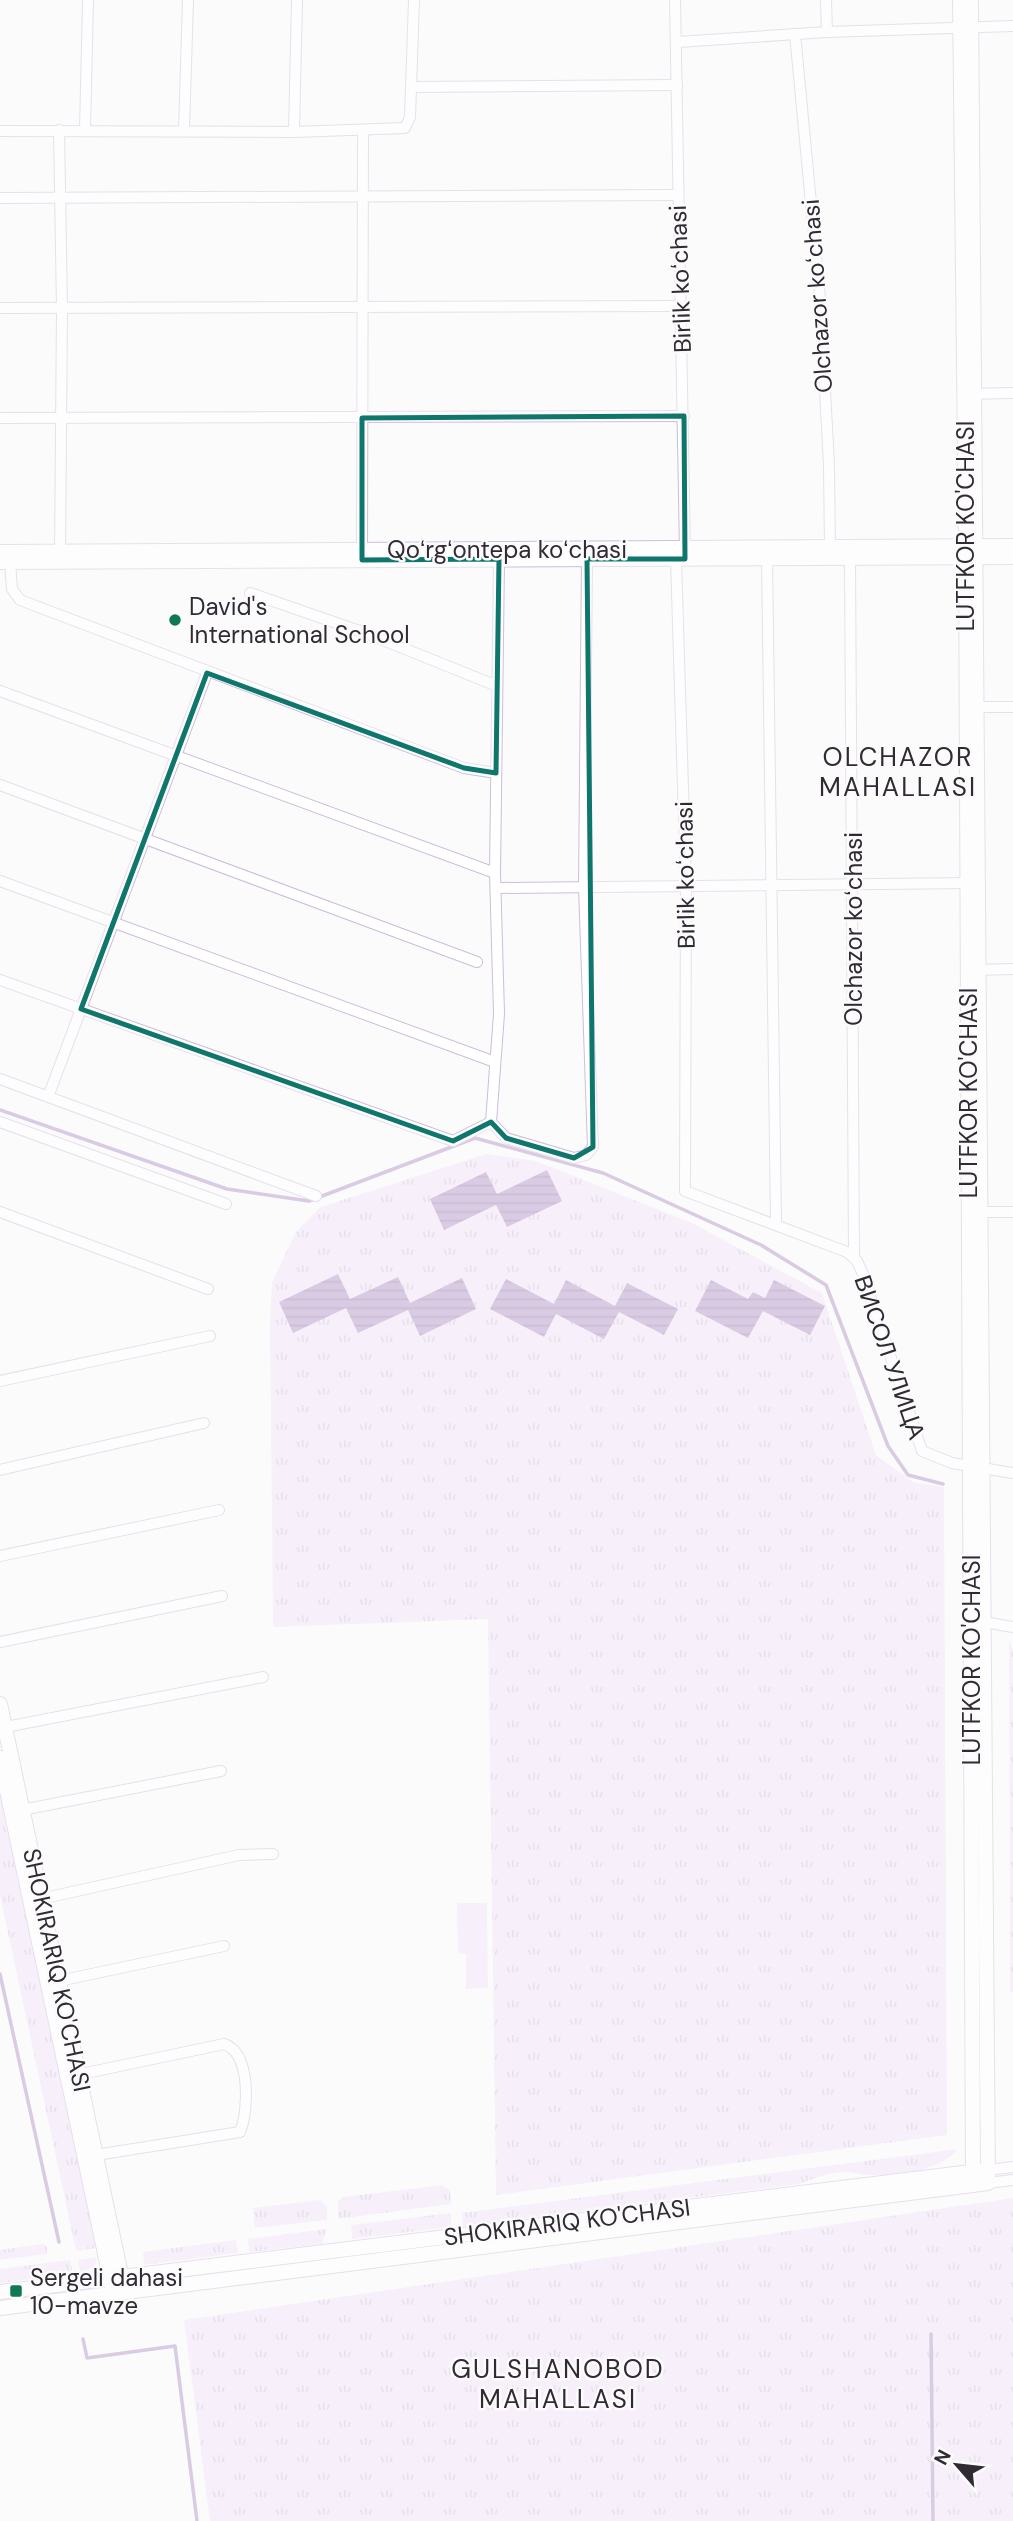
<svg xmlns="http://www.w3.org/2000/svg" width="1013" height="2521" font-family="'DM Sans',sans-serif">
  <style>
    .grass { fill: url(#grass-tufts) }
    .pitch { fill: #f1e3fa }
    .water { fill: url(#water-rules) }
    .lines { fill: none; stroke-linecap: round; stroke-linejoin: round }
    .stream { stroke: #b290c8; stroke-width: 3.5 }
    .street-casing { stroke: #cfbddb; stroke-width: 12 }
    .secondary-casing { stroke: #cfbddb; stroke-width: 16 }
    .street { stroke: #fff; stroke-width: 10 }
    .secondary { stroke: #fff; stroke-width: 14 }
    .marked { fill: none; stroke: #0f766e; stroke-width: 5; stroke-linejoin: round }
    .poi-dot { fill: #107953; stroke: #fbfbfb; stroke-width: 2.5 }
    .labels { text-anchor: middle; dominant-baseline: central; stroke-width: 5; stroke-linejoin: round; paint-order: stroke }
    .street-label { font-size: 24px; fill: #312a35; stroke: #fbfbfb }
    .poi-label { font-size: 24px; fill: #312a35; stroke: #fbfbfb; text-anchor: start }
    .neighbourhood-label { font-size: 26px; letter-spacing: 2px; fill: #312a35; stroke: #fbfbfb }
  </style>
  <defs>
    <pattern id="grass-tufts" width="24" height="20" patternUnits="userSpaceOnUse" patternTransform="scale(1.75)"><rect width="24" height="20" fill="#f1e3fa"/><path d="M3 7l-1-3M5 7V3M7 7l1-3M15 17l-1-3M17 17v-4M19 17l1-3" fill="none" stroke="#cfc3d7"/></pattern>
    <pattern id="water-rules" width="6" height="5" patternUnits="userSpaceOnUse" patternTransform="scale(1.75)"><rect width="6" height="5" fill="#b290c8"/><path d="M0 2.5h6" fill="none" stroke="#9176a3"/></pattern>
  </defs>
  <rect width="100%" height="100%" fill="#fbfbfb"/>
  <g class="grass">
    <polygon points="486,1154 536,1161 692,1223 822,1293 876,1455 913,1482 944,1487 947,2135 496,2195 488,1619 273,1627 270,1322 272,1282 296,1232 321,1207"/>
    <polygon points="1009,1640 1013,1650 1013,1992 1010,1992"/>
    <polygon points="0,1793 97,2248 76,2251 0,1895"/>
    <path d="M958 2149C941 2171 895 2177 868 2175 861 2175 854 2172 847 2172 830 2172 815 2178 800 2184L463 2226 462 2213Z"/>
    <polygon points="442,2185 450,2190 451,2204 338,2219 338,2202 343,2197"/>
    <polygon points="1013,2198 1013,2521 210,2521 184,2320"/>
    <polygon points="320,2200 327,2206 327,2220 255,2228 253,2208"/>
    <polygon points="451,2213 451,2227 352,2239 351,2225"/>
    <polygon points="327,2229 322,2244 249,2252 248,2239"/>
    <polygon points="236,2240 238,2253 144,2265 143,2252"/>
    <polygon points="42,2244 47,2246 47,2254 0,2260 0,2250"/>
    <polygon points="98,2257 93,2268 80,2273 78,2260"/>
    <polygon points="70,2260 73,2274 0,2283 0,2269"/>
  </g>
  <polygon class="pitch" points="457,1903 487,1903 488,1988 466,1989 466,1954 458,1953"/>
  <g class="water">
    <polygon points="547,1170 562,1201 507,1227 496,1205 444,1230 430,1199 486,1172 497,1194"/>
    <polygon points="338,1274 350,1299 398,1277 410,1303 462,1278 476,1309 420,1336 408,1310 358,1333 346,1308 293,1333 279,1302"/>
    <polygon points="506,1279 554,1304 566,1280 615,1306 627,1283 678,1309 664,1335 619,1312 604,1339 556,1314 544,1337 490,1309"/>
    <polygon points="711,1280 748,1299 753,1292 765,1298 774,1280 825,1306 810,1335 763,1311 748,1338 695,1311"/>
  </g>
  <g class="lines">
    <g class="stream">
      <polyline points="0,1110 227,1189 309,1201 475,1138 603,1173 761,1245 826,1285 888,1446 908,1475 943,1484"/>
      <polyline points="0,1974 59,2242"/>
      <polyline points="931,2334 933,2521"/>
      <polyline points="83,2339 87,2358 175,2346 197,2521"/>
    </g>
    <g class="street-casing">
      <g id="street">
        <polyline points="675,0 685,552"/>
        <polyline points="826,0 827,32"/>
        <polyline points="795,34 820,298 829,465 830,551"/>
        <polyline points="678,42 827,32 1013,26"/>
        <polyline points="411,87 677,85"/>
        <polyline points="59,130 62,308 60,559"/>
        <polyline points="85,130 88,0"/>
        <polyline points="184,130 188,0"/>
        <polyline points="0,131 294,132 405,128 410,117 414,0"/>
        <polyline points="294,132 297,0"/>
        <polyline points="0,198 678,195"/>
        <polyline points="0,308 681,306"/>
        <polyline points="967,394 1013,393"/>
        <polyline points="0,418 684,416"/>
        <polyline points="362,554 363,130"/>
        <polyline points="767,558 776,1223"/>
        <polyline points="850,558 854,1258"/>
        <polyline points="676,559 686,886 685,1191 847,1252 857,1261 863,1274 922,1451 952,1463 1013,1473"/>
        <polyline points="10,562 12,589 20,600 464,768 496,773"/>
        <polyline points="250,593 368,634 497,686"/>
        <polyline points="0,691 495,873"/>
        <polyline points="970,707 1013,707"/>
        <polyline points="0,785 477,962"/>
        <polyline points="0,881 495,1062"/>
        <polyline points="498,888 973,883"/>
        <polyline points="974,970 1013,969"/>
        <polyline points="0,980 453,1141 491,1122 499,1014 495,873 499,559"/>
        <polyline points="0,1079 316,1196"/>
        <polyline points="48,1097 207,673"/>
        <polyline points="0,1122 226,1204"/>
        <polyline points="491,1122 506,1138 574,1158 586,1155 593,1147 584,887 587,559"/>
        <polyline points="0,1212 208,1289"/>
        <polyline points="974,1212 1013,1212"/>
        <polyline points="0,1381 210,1336"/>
        <polyline points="0,1470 204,1423"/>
        <polyline points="0,1556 219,1510"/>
        <polyline points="984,1622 1013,1627"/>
        <polyline points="0,1642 222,1596"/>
        <polyline points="0,1728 263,1677"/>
        <polyline points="17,1811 221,1771"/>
        <polyline points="36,1900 239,1855 273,1854"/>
        <polyline points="54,1982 224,1946"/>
        <path d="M72 2076 224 2044C251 2053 249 2110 240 2132L90 2156"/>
        <polyline points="988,2170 1013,2167"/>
        <polyline points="988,2183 1013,2180"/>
      </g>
    </g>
    <g class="secondary-casing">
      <g id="secondary">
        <polyline points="960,0 966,546 973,2185"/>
        <polyline points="0,552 1013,546"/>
        <polyline points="0,562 1013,557"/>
        <polyline points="0,1704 123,2284"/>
        <polyline points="0,1758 112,2287"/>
        <polyline points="0,2292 979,2171"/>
        <polyline points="0,2308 988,2183 971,0"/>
      </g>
    </g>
    <use href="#street" class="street"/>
    <use href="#secondary" class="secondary"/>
  </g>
  <path d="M0 0H1013V2521H0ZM684 416 685 559H587L593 1147 574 1158 506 1138 491 1122 453 1141 81 1009 207 673 464 768 496 773 499 559 362 560V418Z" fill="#fbfbfb" fill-opacity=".55" fill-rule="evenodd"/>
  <path class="marked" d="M684 416 685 559H587L593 1147 574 1158 506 1138 491 1122 453 1141 81 1009 207 673 464 768 496 773 499 559 362 560V418Z"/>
  <g class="poi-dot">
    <circle cx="175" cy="620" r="7"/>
    <rect x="9" y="2284" width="14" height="14" rx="3.5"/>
  </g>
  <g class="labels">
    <g class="street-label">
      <text transform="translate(680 279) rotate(-92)">Birlik koʻchasi</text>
      <text transform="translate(817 296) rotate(-94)">Olchazor koʻchasi</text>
      <text transform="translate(965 526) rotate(-90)">LUTFKOR KO'CHASI</text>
      <text x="507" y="549">Qoʻrgʻontepa koʻchasi</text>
      <text transform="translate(685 875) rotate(-91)">Birlik koʻchasi</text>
      <text transform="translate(853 929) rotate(-90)">Olchazor koʻchasi</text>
      <text transform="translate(968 1093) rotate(-90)">LUTFKOR KO'CHASI</text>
      <text transform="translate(890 1357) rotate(71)">ВИСОЛ УЛИЦА</text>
      <text transform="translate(971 1660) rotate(-90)">LUTFKOR KO'CHASI</text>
      <text transform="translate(57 1970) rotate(78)">SHOKIRARIQ KO'CHASI</text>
      <text transform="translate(567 2222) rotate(-7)">SHOKIRARIQ KO'CHASI</text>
    </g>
    <g class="poi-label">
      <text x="189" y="606">David's<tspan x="189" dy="28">International School</tspan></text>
      <text x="30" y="2277">Sergeli dahasi<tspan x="30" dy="28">10-mavze</tspan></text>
    </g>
    <g class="neighbourhood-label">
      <text x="898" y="757">OLCHAZOR<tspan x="898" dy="30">MAHALLASI</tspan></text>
      <text x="558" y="2369">GULSHANOBOD<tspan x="558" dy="30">MAHALLASI</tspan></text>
    </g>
  </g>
  <g transform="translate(957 2465) rotate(298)" stroke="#fbfbfb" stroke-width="5" paint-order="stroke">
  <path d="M0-5L12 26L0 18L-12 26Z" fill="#312a35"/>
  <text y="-10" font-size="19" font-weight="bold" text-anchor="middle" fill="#312a35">N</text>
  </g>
</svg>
